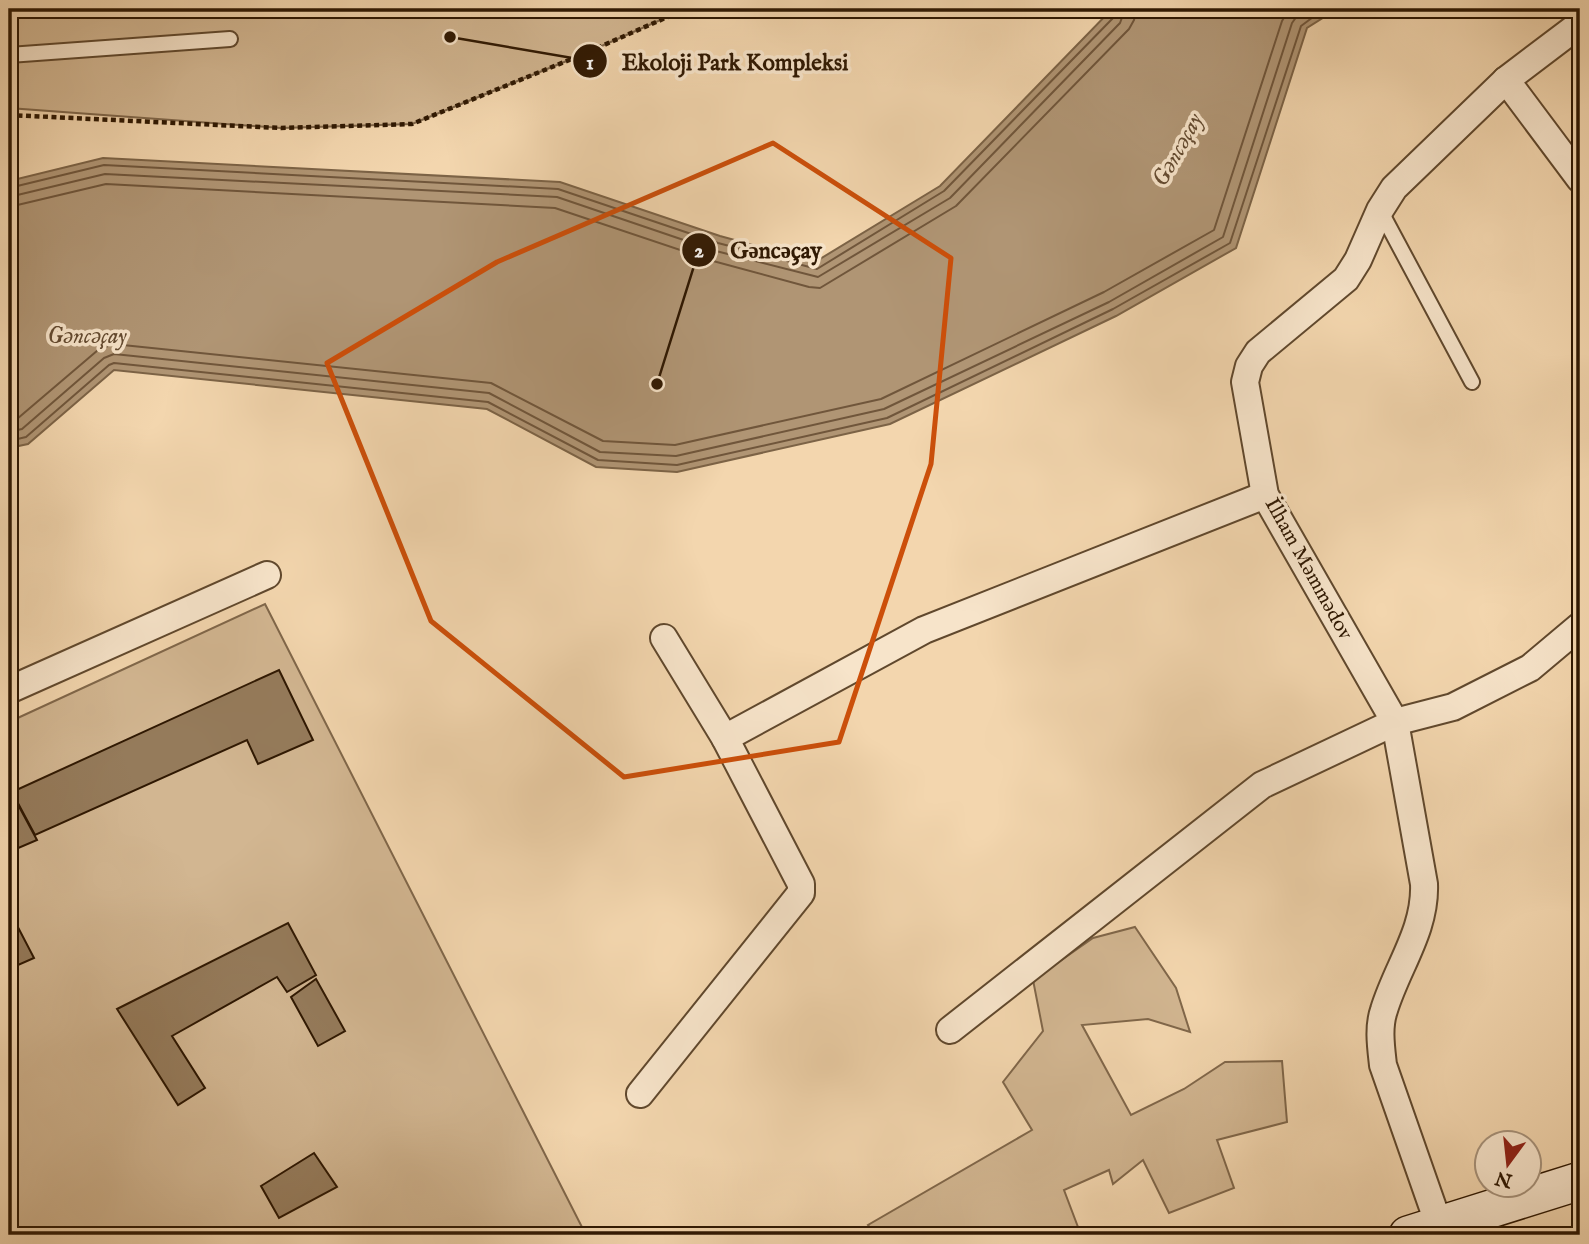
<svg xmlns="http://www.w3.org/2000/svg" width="1589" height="1244" font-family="'IM FELL English',serif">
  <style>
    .green { fill: #d2b691; stroke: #80674a; stroke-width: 2 }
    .water { fill: #b09574; stroke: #7c6346; stroke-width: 2 }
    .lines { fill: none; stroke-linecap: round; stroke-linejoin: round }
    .shore { stroke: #70563b; stroke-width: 2 }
    .building { fill: #957b5b; stroke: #2f1802; stroke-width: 2 }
    .service-casing { stroke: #60482d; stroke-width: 18 }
    .minor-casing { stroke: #60482d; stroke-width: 30 }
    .secondary-casing { stroke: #2f1802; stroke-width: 40 }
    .path { stroke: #2f1802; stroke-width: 4.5; stroke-dasharray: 5 3.5; stroke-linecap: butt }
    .service { stroke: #f7e4ca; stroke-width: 14 }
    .minor { stroke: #f7e4ca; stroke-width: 26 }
    .secondary { stroke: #f7e4ca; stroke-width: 37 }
    .marked { fill: none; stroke: #cc4f0a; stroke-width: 5; stroke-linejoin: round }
    .labels { text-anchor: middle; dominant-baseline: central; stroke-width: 7; stroke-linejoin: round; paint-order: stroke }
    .street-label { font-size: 21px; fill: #2f1802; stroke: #f7e4ca }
    .water-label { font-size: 23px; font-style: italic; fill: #634a30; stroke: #f7e4ca }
    .leader { fill: none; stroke: #2f1802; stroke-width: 2.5 }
    .callout-dot { fill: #2f1802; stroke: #f7e4ca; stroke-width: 2.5 }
    .mark-label { font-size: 21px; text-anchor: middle; font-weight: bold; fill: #fff }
    .callout-label { font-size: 23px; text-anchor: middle; font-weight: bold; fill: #2f1802; stroke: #f7e4ca; stroke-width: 7; stroke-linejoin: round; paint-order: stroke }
  </style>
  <rect width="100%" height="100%" fill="#f3d6ae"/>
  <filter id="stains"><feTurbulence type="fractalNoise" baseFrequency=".00286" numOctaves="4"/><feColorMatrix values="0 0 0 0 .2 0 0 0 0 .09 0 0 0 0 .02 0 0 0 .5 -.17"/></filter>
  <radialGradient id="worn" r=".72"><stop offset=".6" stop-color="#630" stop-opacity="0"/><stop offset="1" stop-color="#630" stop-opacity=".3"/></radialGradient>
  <g class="green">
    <polygon points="9,9 679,9 672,15 579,56 412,124 281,128 9,108"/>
    <polygon points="265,604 586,1235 9,1235 9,722"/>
    <polygon points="1135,927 1176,988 1190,1032 1148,1019 1082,1025 1131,1115 1184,1089 1225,1062 1282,1061 1287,1122 1217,1140 1234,1188 1169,1213 1143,1160 1113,1184 1109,1170 1064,1190 1081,1235 876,1235 868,1225 1032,1130 1003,1082 1043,1031 1033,980 1093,938"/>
  </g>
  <polygon class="water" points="1112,9 1337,9 1307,28 1236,248 1116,316 890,424 677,472 596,467 487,409 114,370 28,444 9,448 9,181 103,158 560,182 720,236 815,262 940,186"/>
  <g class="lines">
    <g class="shore">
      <polyline points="9,188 104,165 558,189 718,243 817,269 944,191 1114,17 1116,9"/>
      <polyline points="9,197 105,174 557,197 716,251 818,277 950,198 1120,23 1125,9"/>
      <polyline points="9,207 106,184 555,208 713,261 809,287 820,288 956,206 1129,29 1134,20 1136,9"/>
      <polyline points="9,421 17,419 98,350 113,344 491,383 603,441 675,445 881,399 1104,292 1214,230 1282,21 1289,9"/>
      <polyline points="9,432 22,429 104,358 114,354 489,393 600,452 676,456 884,409 1109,302 1223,237 1292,23 1297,16 1308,9"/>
      <polyline points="9,441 26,437 109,365 114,363 488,402 598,460 677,465 887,418 1113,309 1230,243 1301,26 1324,9"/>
    </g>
  </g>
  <g class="building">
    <polygon points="279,670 313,740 258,764 247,740 35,835 12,792"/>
    <polygon points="15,799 37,840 9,852 9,802"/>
    <polygon points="9,910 34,958 9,969"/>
    <polygon points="288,923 316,975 287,992 277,977 172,1036 205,1088 178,1105 117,1009"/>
    <polygon points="316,979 345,1031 318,1046 291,997"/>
    <polygon points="314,1153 337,1187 279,1218 261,1186"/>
  </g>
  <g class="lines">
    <g class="service-casing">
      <g id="service">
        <polyline points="9,55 230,39"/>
        <polyline points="1380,210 1472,382"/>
      </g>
    </g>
    <g class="minor-casing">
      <g id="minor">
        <polyline points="1506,80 1580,179"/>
        <polyline points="9,690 267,575"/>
        <polyline points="725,738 924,630 1265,495"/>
        <polyline points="950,1030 1262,785 1395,722 1453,707 1530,668 1580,626"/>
        <polyline points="640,1094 801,893 801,884 725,738 664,638"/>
        <path d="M1439 1225 1383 1065C1381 1047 1378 1027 1384 1010 1397 967 1426 930 1424 884L1395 722 1265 495 1245 382 1249 366 1258 352 1346 279 1358 260 1380 210 1394 188 1506 80 1580 24"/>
      </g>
    </g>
    <g class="secondary-casing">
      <polyline id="secondary" points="1408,1235 1580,1181"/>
    </g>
    <polyline class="path" points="9,115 281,128 412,124 579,56 672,15 679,9"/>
    <use href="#service" class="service"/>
    <use href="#minor" class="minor"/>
    <use href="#secondary" class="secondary"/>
  </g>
  <path class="marked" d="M773 143 951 258 931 464 839 742 624 777 431 621 327 363 497 262Z"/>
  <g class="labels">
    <g class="street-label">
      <text transform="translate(1308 569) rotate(61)">İlham Məmmədov</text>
    </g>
    <g class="water-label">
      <text transform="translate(1178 150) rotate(-61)">Gəncəçay</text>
      <text x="87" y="336">Gəncəçay</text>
    </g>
  </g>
  <path class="leader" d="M450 37L590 61M657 384L699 250"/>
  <g class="callout-dot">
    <circle cx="450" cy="37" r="7"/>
    <circle cx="657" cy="384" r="7"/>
    <circle cx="590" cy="61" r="18"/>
    <circle cx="699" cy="250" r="18"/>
  </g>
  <g class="mark-label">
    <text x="590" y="69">1</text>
    <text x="699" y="257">2</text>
  </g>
  <g class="callout-label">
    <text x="735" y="70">Ekoloji Park Kompleksi</text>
    <text x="776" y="258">Gəncəçay</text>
  </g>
  <rect width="1589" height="1244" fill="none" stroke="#f3d6ae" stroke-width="35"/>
  <rect x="10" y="10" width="1568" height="1223" fill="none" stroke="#2f1802" stroke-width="3.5"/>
  <rect x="18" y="18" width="1554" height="1209" fill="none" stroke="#2f1802" stroke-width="2"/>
  <g transform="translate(1508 1164) rotate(195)"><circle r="33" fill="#f7e4ca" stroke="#a7927a" stroke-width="2"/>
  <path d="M0-5L12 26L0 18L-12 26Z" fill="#8f2418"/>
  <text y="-10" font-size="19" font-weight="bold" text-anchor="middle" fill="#2f1802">N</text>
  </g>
  <rect width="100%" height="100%" filter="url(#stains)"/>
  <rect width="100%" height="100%" fill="url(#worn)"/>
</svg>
